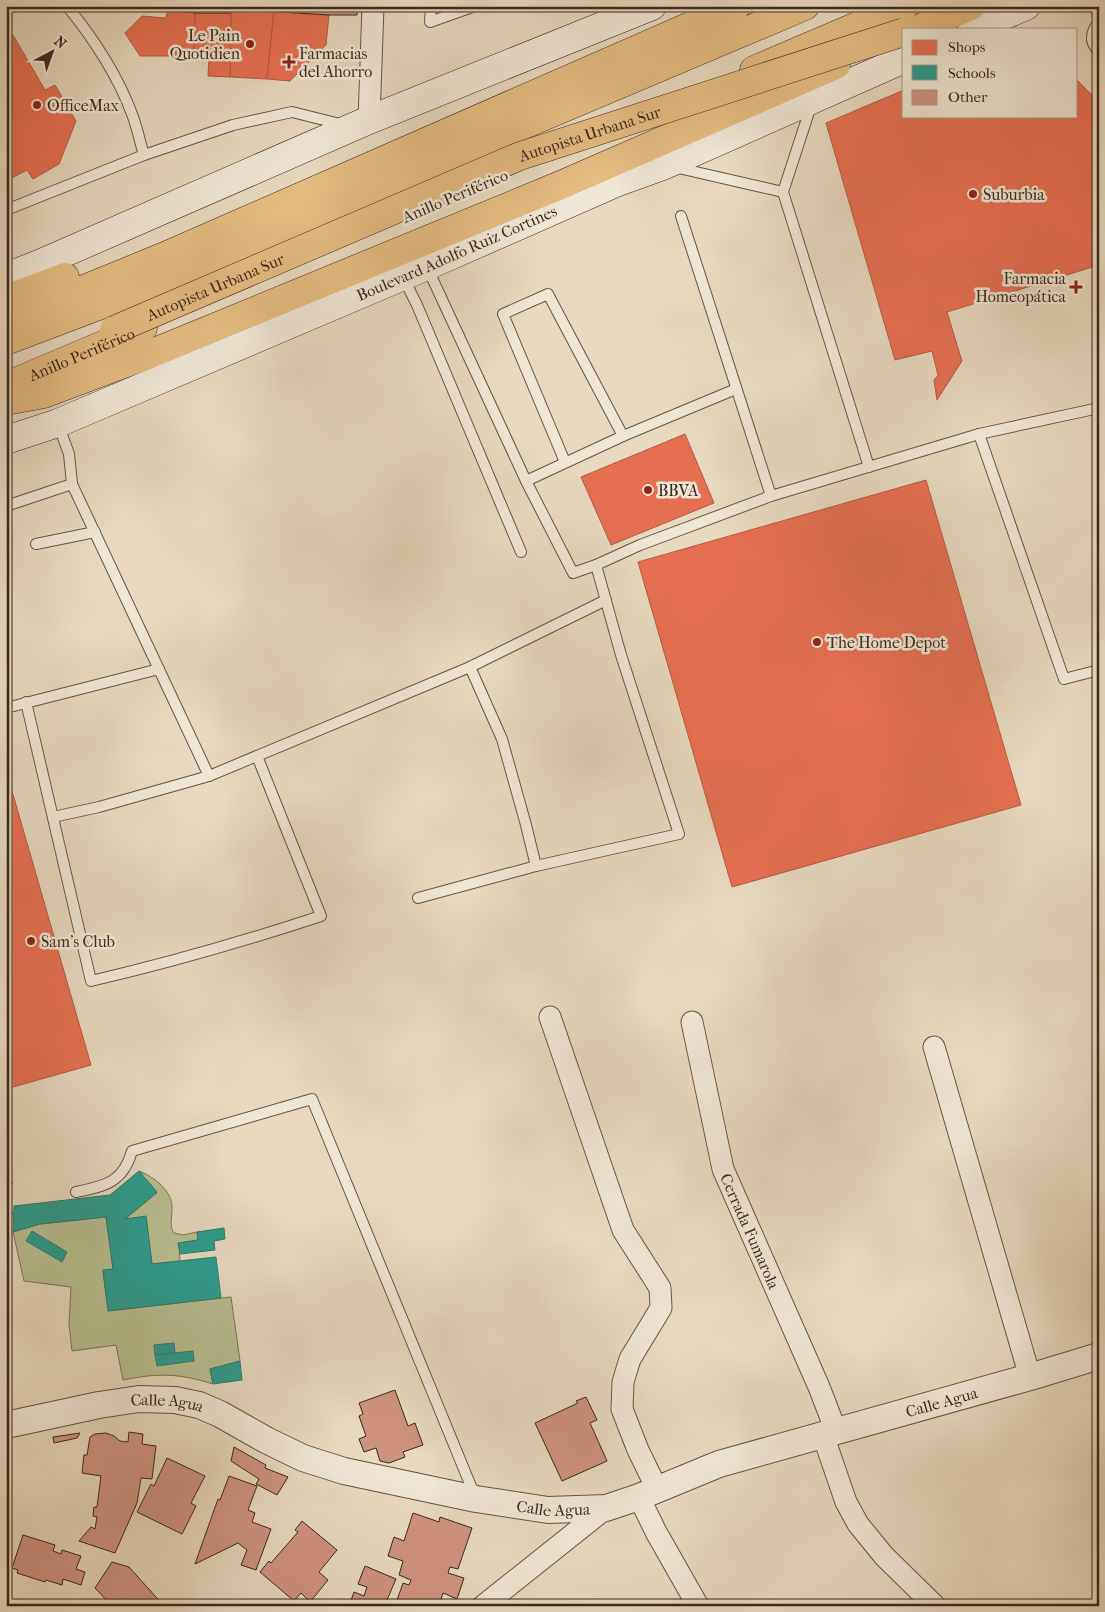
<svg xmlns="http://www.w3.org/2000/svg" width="1105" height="1612" font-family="'IM FELL French Canon',serif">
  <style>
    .green { fill: #b8bf91; stroke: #7a7458 }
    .shops { fill: #e76f51; stroke: #b35a42 }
    .schools { fill: #2a9d8f; stroke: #2f7a6d }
    .building { fill: #cf9280; stroke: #3b291e }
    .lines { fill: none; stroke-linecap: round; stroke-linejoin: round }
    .service-casing { stroke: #665546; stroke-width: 12 }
    .minor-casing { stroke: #665546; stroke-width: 23 }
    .tertiary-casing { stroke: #665546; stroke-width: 28 }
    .secondary-casing { stroke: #3b291e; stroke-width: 29 }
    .motorway-casing { stroke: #3b291e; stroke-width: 29 }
    .service { stroke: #f0e6d6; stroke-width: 10 }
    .minor { stroke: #f0e6d6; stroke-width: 21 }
    .tertiary { stroke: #f0e6d6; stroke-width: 26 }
    .secondary { stroke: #f0e6d6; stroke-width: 28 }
    .motorway { stroke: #e4bc80; stroke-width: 28 }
    .motorway-bridge-casing { stroke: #3b291e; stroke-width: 29; stroke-linecap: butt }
    .motorway-bridge { stroke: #e4bc80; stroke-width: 28 }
    .poi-dot { fill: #8f2418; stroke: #f0e6d6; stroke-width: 2 }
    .labels { text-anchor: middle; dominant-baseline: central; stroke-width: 5; stroke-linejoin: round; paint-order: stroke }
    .poi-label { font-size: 16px; fill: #3b291e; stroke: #f0e6d6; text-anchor: start }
    .street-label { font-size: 16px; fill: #3b291e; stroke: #f0e6d6 }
  </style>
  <rect width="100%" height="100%" fill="#e8d9c0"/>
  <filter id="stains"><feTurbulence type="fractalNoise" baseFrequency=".004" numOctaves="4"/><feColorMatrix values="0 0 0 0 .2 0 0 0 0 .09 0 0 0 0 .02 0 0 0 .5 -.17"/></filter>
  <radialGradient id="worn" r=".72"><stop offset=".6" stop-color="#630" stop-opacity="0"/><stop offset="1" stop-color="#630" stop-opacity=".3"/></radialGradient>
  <g class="green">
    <path d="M139 1171C154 1177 173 1191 172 1209 172 1217 169 1226 174 1233L183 1235 197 1232 198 1240 179 1243 180 1261 152 1264 146 1217 125 1219 157 1193Z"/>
    <path d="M106 1217 113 1269 103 1271 108 1311 231 1297 240 1361 210 1369 213 1384C178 1373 158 1373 123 1380L116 1345 72 1351 69 1324 71 1287 24 1281 13 1232 40 1224Z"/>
  </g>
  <g class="shops">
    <polygon points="231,9 274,11 267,79 230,77"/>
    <polygon points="169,10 195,13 194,56 140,56 125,33 142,16 165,18"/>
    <polygon points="274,11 329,15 326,45 290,81 267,79"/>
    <polygon points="195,13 231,13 230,77 208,76 209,57 194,56"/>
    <polygon points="13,35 45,90 55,85 76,121 59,164 33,179 27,170 6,181 6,39"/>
    <polygon points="1076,79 1099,102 1099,265 947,312 962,361 937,400 934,380 938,375 932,351 895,360 826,123 904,90 904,116 1076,116"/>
    <polygon points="685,434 714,503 611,545 581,477"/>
    <polygon points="926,480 1021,805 732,887 638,562"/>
    <polygon points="6,770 91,1065 6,1089"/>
  </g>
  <g class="schools">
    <polygon points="139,1171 157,1192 125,1219 146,1216 152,1264 216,1257 221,1298 108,1311 103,1270 113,1269 106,1217 40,1224 13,1232 14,1206 110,1195"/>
    <polygon points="224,1228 225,1239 214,1241 215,1250 180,1254 178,1243 198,1240 197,1232"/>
    <polygon points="32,1231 67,1252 62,1262 26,1241"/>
    <polygon points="174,1343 175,1353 155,1355 154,1345"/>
    <polygon points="193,1351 194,1361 157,1366 155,1355"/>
    <polygon points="240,1361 242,1380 213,1384 210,1369"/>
  </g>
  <g class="building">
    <polygon points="164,6 358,6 357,15 329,15 231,9 231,13 195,13 169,10"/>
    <polygon points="6,1176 13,1183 6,1190"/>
    <polygon points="6,1206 13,1213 6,1220"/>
    <polygon points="395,1390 408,1426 415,1423 423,1445 403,1452 405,1457 389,1463 380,1461 376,1448 364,1452 359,1439 366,1436 359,1416 363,1414 359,1403"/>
    <polygon points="586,1397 597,1420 590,1423 607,1461 562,1481 535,1423 578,1403 576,1401"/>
    <polygon points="129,1432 143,1434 142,1444 156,1446 152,1479 141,1478 137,1503 115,1553 79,1541 91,1527 95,1529 97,1517 93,1516 94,1507 97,1507 101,1476 82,1473 84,1455 87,1455 90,1437 95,1434 106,1433 114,1436 120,1441 128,1442"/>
    <polygon points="80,1433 77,1438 54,1443 53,1437"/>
    <polygon points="234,1447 266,1465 265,1468 288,1477 277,1495 256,1484 259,1479 231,1461"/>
    <polygon points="167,1458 205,1476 191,1503 196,1506 182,1534 137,1512 151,1484 154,1486"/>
    <polygon points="229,1476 257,1486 248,1510 255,1513 252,1522 271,1529 256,1570 241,1565 247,1550 238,1543 195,1564 218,1499 220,1500"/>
    <polygon points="413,1513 439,1522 440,1517 472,1528 458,1569 450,1567 448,1573 464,1578 457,1599 443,1593 439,1606 395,1606 403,1583 409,1585 411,1580 399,1575 403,1561 388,1556 394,1537 404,1541"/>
    <polygon points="302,1521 337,1550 319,1572 328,1580 310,1602 301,1593 294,1601 260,1572 269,1561 271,1563 298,1532 295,1530"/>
    <polygon points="23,1535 55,1545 53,1551 61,1554 62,1550 81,1556 76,1569 85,1572 81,1585 63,1579 62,1585 46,1580 45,1582 17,1573 18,1570 12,1568"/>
    <polygon points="112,1562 129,1567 164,1606 112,1606 95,1588"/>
    <polygon points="365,1566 396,1579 387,1600 392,1606 349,1606 354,1592 364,1596 367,1587 358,1584"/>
  </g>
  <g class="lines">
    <g class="service-casing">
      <g id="service">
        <path d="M67 6C94 39 117 74 132 114 137 127 140 142 144 155"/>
        <polyline points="431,6 430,22 475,6"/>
        <path d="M1099 25 1095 27C1090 38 1091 43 1099 52"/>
        <polyline points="811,106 783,192 869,467"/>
        <polyline points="674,167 783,192"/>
        <polyline points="6,210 144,155 233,125 292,112 344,125"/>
        <polyline points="681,216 771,496"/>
        <polyline points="427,267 526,481 573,573 596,565 640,545 771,496 979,434 1099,408"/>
        <polyline points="403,277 417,305 521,552"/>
        <polyline points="58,424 69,454 72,484 209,776"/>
        <polyline points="979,434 1064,679 1099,670"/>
        <polyline points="565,462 503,314 548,294 623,436"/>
        <polyline points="526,481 623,436 736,389"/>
        <polyline points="6,506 72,484"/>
        <polyline points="36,544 95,532"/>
        <polyline points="470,667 502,739 526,825 536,866 679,834 621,655 596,565"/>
        <path d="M26 702 91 981C169 963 245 941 321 916L257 756"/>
        <polyline points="6,708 159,669"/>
        <polyline points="53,817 99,807 209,776 470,667 606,600"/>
        <polyline points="418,898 536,866"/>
        <path d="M76 1192C105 1186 123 1183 132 1151L312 1099 475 1496"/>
      </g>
    </g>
    <g class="minor-casing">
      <g id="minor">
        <polyline points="369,120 373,6"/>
        <polyline points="550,1017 623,1230 660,1288 661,1308 630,1359 623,1382 622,1409 638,1450 657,1489"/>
        <path id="s1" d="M692 1022 723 1169 819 1387 836 1431"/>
        <polyline points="934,1047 1030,1377"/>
        <polyline points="823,1435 846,1502 858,1524 884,1556 935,1606"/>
        <polyline points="639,1497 656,1532 698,1606"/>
        <polyline points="483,1606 606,1508"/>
      </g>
    </g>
    <g class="tertiary-casing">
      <g id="tertiary">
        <path id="s2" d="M6 1425 99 1405 139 1399 175 1400 199 1405 220 1414 266 1440 303 1458 344 1471 476 1499 548 1510 606 1508 639 1497 719 1464 1030 1377 1099 1356"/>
      </g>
    </g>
    <g class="secondary-casing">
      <g id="secondary">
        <polyline points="972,29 1026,6"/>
        <polyline points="6,277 39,264 369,120 652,6"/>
        <path id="s3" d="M6 440 58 423 427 266 618 182 665 165 904 59"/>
      </g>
    </g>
    <g class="motorway-casing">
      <g id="motorway">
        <polyline points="918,29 971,6"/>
        <polyline points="754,70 904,6"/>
        <polyline points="6,299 65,277"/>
        <polyline points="6,321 165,256 736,6"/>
        <polyline points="6,341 133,293 481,143 805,6"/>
        <path id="s4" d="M6 386 143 328"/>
        <polyline points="6,401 44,394 145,356 563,184 836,65"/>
      </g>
    </g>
    <use href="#service" class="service"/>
    <use href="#minor" class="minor"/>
    <use href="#tertiary" class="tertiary"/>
    <use href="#secondary" class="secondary"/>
    <use href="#motorway" class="motorway"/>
    <g class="motorway-bridge-casing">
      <g id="motorway-bridge">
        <path id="s5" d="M114 330 520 156 904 32"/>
      </g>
    </g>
    <use href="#motorway-bridge" class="motorway-bridge"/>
  </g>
  <g class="poi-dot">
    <circle cx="250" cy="44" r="5"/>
    <path d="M286.5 54.5h5v5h5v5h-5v5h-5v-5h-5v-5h5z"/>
    <circle cx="37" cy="105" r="5"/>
    <circle cx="973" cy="194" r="5"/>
    <path d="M1073.5 279.5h5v5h5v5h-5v5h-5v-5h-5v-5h5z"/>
    <circle cx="648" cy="490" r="5"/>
    <circle cx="817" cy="642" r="5"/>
    <circle cx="31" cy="941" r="5"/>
  </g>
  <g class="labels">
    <g class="poi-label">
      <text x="240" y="35" text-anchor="end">Le Pain<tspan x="240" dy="18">Quotidien</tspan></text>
      <text x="299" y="53">Farmacias<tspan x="299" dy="18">del Ahorro</tspan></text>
      <text x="47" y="105">OfficeMax</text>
      <text x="983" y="194">Suburbia</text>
      <text x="1066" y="278" text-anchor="end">Farmacia<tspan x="1066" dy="18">Homeopática</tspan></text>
      <text x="658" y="490">BBVA</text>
      <text x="827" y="642">The Home Depot</text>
      <text x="41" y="941">Sam's Club</text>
    </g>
    <g class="street-label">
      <text stroke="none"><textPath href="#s5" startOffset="515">Autopista Urbana Sur</textPath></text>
      <text transform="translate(455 196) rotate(-23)">Anillo Periférico</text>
      <text stroke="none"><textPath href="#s3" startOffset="488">Boulevard Adolfo Ruiz Cortines</textPath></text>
      <text stroke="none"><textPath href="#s5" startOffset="110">Autopista Urbana Sur</textPath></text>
      <text stroke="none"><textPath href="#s4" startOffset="82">Anillo Periférico</textPath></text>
      <text stroke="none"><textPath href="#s1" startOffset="218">Cerrada Fumarola</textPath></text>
      <text stroke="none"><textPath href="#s2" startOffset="974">Calle Agua</textPath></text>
      <text stroke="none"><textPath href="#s2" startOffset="164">Calle Agua</textPath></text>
      <text stroke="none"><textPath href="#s2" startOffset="569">Calle Agua</textPath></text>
    </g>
  </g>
  <rect width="1105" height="1612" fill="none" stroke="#e8d9c0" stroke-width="25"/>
  <rect x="8" y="8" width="1090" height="1597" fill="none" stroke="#3b291e" stroke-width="2.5"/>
  <rect x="12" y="12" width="1080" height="1587" fill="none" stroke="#3b291e"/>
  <rect x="902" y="28" width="175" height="90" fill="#f0e6d6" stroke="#a89a8c"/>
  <rect x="912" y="40" width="25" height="15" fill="#e76f51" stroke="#a89a8c"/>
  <text x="948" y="52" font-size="15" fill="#3b291e">Shops</text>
  <rect x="912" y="65" width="25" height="15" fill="#2a9d8f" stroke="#a89a8c"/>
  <text x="948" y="78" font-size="15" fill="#3b291e">Schools</text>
  <rect x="912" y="90" width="25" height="15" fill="#cf9280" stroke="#a89a8c"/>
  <text x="948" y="102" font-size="15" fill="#3b291e">Other</text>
  <g transform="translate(52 52) rotate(41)" stroke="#f0e6d6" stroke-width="4" paint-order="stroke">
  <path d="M0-4L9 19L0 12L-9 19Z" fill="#3b291e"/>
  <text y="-8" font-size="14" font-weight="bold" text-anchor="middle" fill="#3b291e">N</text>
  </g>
  <rect width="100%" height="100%" filter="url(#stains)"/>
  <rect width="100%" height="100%" fill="url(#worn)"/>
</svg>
